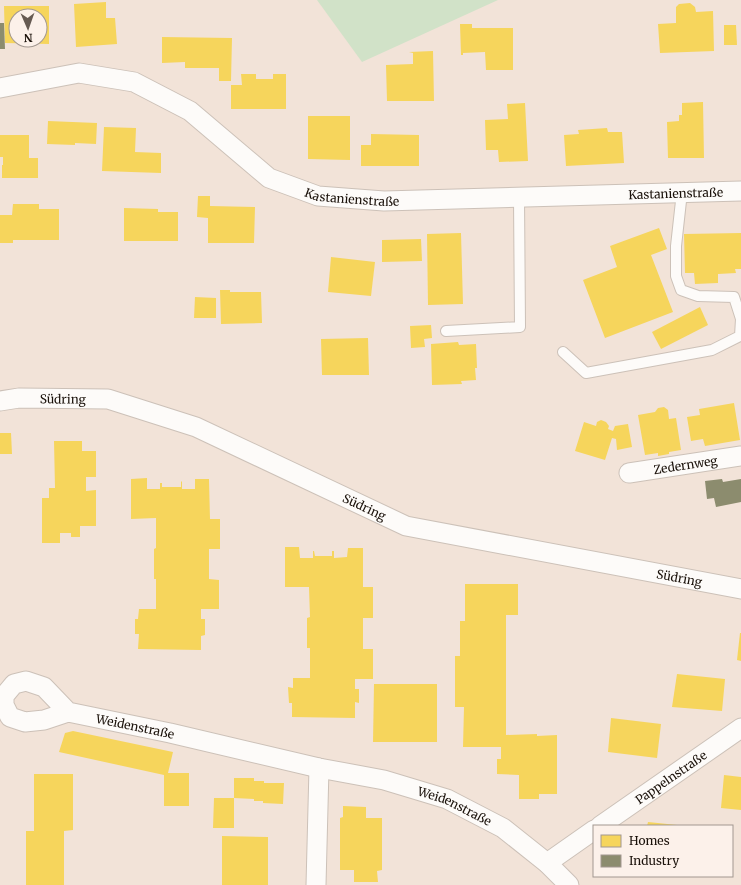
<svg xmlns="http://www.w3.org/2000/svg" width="741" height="885" font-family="Merriweather,serif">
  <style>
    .green { fill: #d1e2c8 }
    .homes { fill: #f6d55c; fill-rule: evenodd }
    .industry { fill: #8c8c6e }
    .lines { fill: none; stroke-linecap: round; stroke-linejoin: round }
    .service-casing { stroke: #ccc1b8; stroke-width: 12 }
    .minor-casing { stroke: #ccc1b8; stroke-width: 21 }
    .service { stroke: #fdfbf9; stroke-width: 10 }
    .minor { stroke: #fdfbf9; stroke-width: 19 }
    .labels { text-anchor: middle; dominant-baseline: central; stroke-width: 4; stroke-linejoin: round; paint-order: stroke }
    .street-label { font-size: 12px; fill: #1a110a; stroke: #fcf1ea }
  </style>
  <rect width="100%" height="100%" fill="#f2e3d8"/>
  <polygon class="green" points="317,0 498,0 362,62"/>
  <g class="homes">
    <polygon points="106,2 106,18 115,18 117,44 76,47 74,4"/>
    <polygon points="690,3 695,7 696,12 713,11 714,51 660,53 658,24 676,23 676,7 679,4"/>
    <path d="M4 6H49V44L5 43ZM16 16H40V40H16Z"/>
    <polygon points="460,24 472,24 472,28 513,28 513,70 486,70 485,52 463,53 463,55 461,55"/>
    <polygon points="724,25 736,25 737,45 724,45"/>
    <polygon points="162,37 232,38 231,81 219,81 219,68 185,68 185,62 162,63"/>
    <polygon points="433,51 434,101 387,101 386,65 413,64 413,53 409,52"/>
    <polygon points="241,74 256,74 256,79 273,79 273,74 286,74 286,109 231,109 231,85 242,85"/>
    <polygon points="703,102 704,158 668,158 667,122 679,121 679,115 682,115 682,103"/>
    <polygon points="525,103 528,161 499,162 498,150 486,150 485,120 508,119 507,104"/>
    <polygon points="308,116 350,116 350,160 308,159"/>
    <polygon points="48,121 97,123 96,144 75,143 75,145 47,144"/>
    <polygon points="104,127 136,128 135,152 161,153 161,173 102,171"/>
    <polygon points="607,128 608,132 622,132 624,163 566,166 564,135 579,134 578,130"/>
    <polygon points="371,134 419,135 419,166 361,166 361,145 371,145"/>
    <polygon points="0,135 29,135 29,158 38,158 38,178 2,178 2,165 3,165 3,157 0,157"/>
    <polygon points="198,196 210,196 210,206 255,207 254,243 208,243 208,218 197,217"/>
    <polygon points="13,204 39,204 39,209 59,209 59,240 13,240 13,243 0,243 0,215 12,215"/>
    <polygon points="124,208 158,209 158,212 178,212 178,241 124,241"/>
    <polygon points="659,228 667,249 651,255 673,312 605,338 583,280 617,267 610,246"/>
    <polygon points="461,233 463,304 428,305 427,234"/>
    <polygon points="741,233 741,269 735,269 736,273 718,274 718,283 695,284 694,273 685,273 684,234"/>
    <polygon points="421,239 422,261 382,262 382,240"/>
    <polygon points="331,257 375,262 371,296 328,292"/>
    <polygon points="220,290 230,290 230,292 261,292 262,323 221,324"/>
    <polygon points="195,297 216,298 216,318 194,318"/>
    <polygon points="700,307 708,325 661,349 652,332"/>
    <polygon points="431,325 432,338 424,339 425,347 411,348 410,326"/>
    <polygon points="368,338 369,375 322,375 321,339"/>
    <polygon points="458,342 459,345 476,344 477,368 475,368 476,380 461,381 462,384 432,385 431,344"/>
    <polygon points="734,403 740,440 705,446 703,439 691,441 687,417 700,415 699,409"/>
    <polygon points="664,407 668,410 669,419 676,418 681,450 669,452 669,454 658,456 658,453 645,455 638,415 655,412 658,408"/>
    <polygon points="601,420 606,422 609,426 608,429 613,431 615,426 628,424 632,447 617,450 616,439 612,438 605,460 575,451 584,422 596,426 597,422"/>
    <polygon points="0,433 11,433 12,454 0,454"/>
    <polygon points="54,441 82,441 82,451 96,451 96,477 86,477 86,491 96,490 96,526 80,526 80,537 71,537 71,533 60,533 60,543 42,543 42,498 49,498 49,488 55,488"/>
    <polygon points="147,478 147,489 160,489 160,483 162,483 162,487 181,487 181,482 182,481 182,489 195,489 195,479 209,479 210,519 220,519 220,549 209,549 209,579 219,580 219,609 201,609 201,619 205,619 205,635 201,636 201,650 138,649 139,634 135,634 135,619 138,619 139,609 156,609 156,579 154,579 154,549 156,548 156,518 131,519 131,479"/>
    <polygon points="285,547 299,547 300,558 313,558 313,551 314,551 315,556 332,556 332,551 334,551 334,558 347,557 348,548 363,548 363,587 373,587 373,618 363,618 363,649 373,649 373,679 355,679 355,689 359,689 359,703 355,702 355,718 292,717 292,703 289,703 288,687 293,688 293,678 310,678 310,648 307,648 307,618 310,617 309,587 285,587"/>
    <polygon points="465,584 518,584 518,615 506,615 506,735 537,734 537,736 557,735 557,794 539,794 539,799 519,799 519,775 497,774 497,759 501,759 501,747 463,747 464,707 455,707 455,656 460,656 460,621 465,621"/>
    <polygon points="740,633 741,633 741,661 737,660"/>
    <polygon points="677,674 725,679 722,711 672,707"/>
    <polygon points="374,684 437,684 437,742 373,742"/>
    <polygon points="611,718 661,724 657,758 608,752"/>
    <polygon points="73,731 173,752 168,773 189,773 189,806 164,806 164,775 59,752 65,733"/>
    <polygon points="34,774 73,774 73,830 64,831 64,885 26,885 26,831 34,831"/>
    <polygon points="724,775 741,777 741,810 721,808"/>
    <polygon points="234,778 254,778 254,781 264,781 264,783 284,783 283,804 263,803 263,801 254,801 254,799 234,798 234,828 213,828 214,798 234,798"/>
    <polygon points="343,806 366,807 366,818 382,818 382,870 377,871 378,882 354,882 354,870 340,870 340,818 343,817"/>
    <polygon points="648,822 677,825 677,826 647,826"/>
    <polygon points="222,836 268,837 268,885 222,885"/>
  </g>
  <g class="industry">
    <polygon points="0,23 4,23 5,49 0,49"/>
    <polygon points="722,479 723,482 741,479 741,502 716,507 714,498 707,499 705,481"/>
  </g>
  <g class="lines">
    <g class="service-casing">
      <g id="service">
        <polyline points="446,331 520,327 519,198"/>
        <polyline points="563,352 586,373 712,350 740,336 741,319 734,297 698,296 681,290 676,276 676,246 682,192"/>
      </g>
    </g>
    <g class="minor-casing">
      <g id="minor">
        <path id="s1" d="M0 88 79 73 134 82 190 111 269 178 318 196 384 201 741 191"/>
        <path id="s2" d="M0 401 19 398 108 399 196 427 406 526 741 589"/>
        <path id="s3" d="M629 473 741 456"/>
        <path id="s4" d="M68 712 44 687 26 681 14 684 4 696V705L10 717 25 722 44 720 68 712 170 733 319 768 384 780 447 799 503 828 547 863 569 885"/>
        <path id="s5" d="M600 826 741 728"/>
        <polyline points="547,863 594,830"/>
        <polyline points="316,885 319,768"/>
      </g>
    </g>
    <use href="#service" class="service"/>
    <use href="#minor" class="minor"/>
  </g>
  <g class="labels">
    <g class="street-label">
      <text stroke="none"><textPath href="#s1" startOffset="713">Kastanienstraße</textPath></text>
      <text stroke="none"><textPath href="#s1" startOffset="389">Kastanienstraße</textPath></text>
      <text stroke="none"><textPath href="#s2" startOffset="63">Südring</textPath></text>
      <text stroke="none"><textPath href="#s3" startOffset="57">Zedernweg</textPath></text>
      <text stroke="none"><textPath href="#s2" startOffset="387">Südring</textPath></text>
      <text stroke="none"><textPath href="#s2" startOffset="711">Südring</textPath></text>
      <text stroke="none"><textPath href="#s4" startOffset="233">Weidenstraße</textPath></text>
      <text stroke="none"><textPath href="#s5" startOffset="86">Pappelnstraße</textPath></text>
      <text stroke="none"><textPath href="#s4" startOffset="563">Weidenstraße</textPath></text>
    </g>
  </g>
  <rect x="593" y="825" width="140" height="52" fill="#fcf1ea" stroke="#a29790"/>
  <rect x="601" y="835" width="20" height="12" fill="#f6d55c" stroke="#a29790"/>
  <text x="629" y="845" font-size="12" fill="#1a110a">Homes</text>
  <rect x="601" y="855" width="20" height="12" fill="#8c8c6e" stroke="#a29790"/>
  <text x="629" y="865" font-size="12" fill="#1a110a">Industry</text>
  <g transform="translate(28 28) rotate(178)"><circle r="19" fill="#fcf1ea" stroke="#a29790"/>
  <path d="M0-3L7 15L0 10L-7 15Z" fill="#665a52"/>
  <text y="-6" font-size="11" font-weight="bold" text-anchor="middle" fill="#1a110a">N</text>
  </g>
</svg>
